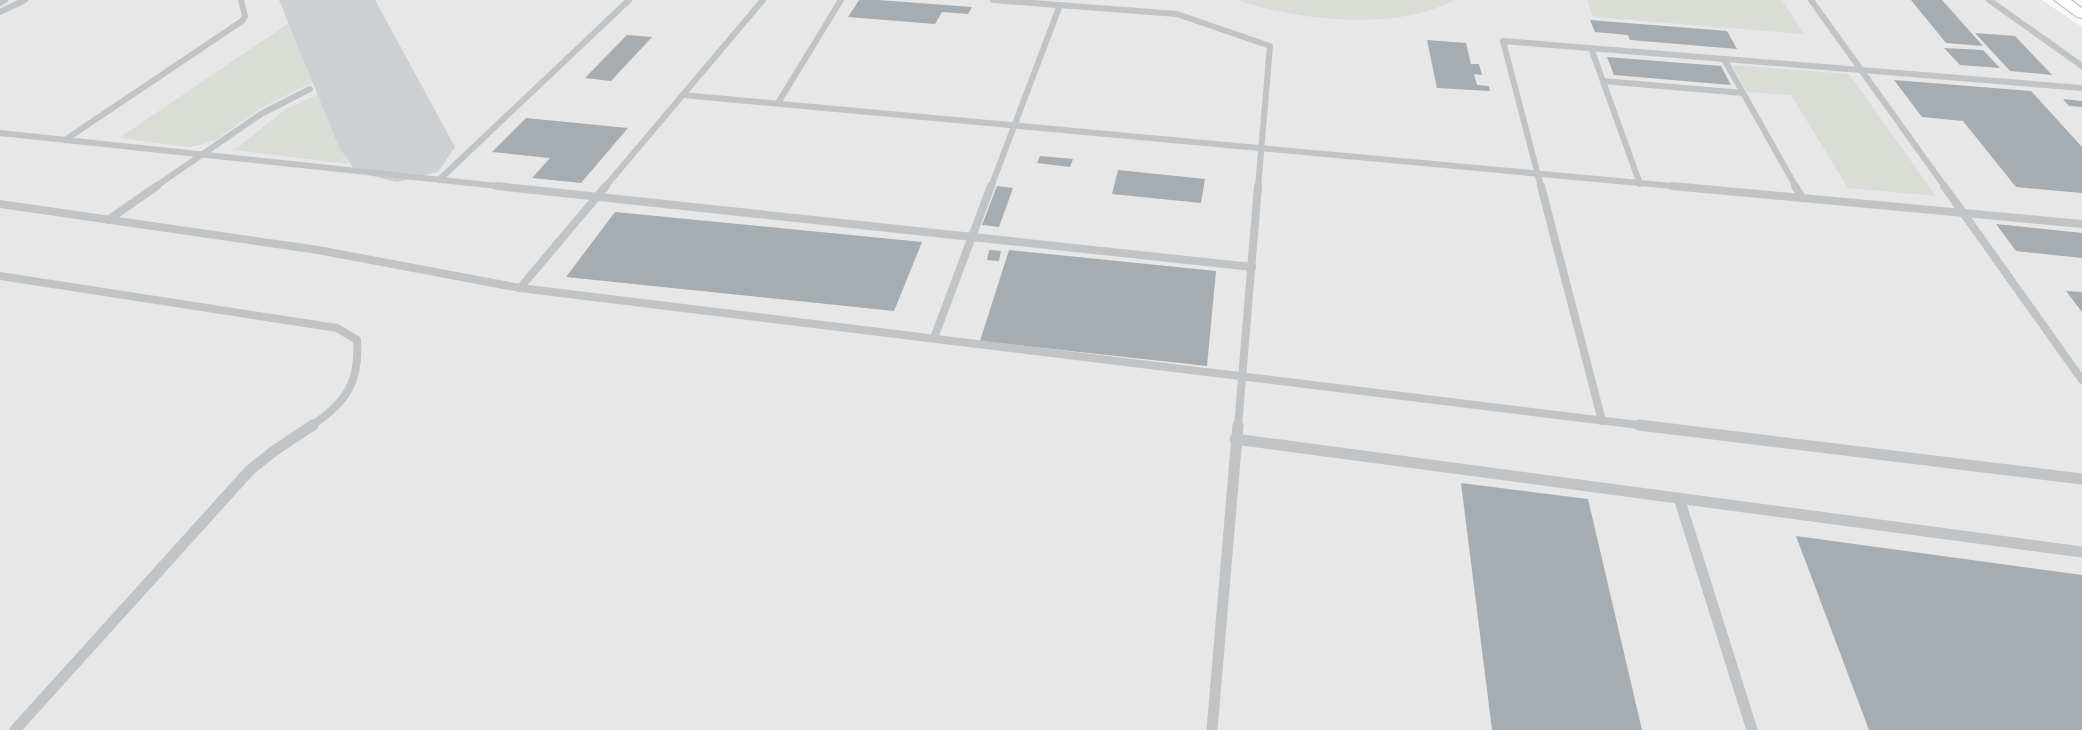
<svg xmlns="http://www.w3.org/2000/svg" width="2082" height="730" font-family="'Work Sans',sans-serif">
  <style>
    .built { fill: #e6e7e6 }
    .green { fill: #d9ddd6 }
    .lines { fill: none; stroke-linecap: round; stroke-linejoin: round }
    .runway { fill: #cdd0d2; fill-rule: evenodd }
    .building { fill: #a6adb2 }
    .secondary-casing { stroke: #b3b8bc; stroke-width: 2 }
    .lane-far2 { stroke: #c0c4c7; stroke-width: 6 }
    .lane-far1 { stroke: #c0c4c7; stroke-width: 8 }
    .lane { stroke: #c0c4c7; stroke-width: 11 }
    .secondary { fill: #fff; fill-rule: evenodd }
  </style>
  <rect width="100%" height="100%" fill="#f8f8f6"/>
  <polygon class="built" points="0,0 2042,0 2082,27 2082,730 0,730"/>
  <g class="green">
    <path d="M1237 0H1454C1397 32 1297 20 1237 0Z"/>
    <polygon points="1587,0 1782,0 1804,34 1593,17"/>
    <polygon points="289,23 313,82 261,108 217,139 203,144 190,147 119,138"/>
    <polygon points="1732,65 1849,74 1936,196 1848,188 1791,95 1747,92"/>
    <polygon points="324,92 348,164 234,150 286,109"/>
  </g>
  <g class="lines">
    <polygon class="runway" points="279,0 375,0 455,147 438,172 397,182 356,172 339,147"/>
  </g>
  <g class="building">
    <polygon points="859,0 878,0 972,7 968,14 942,12 935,24 848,17"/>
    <polygon points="1911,0 1942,0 1983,46 1946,43"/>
    <polygon points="1590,20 1727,31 1737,49 1630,40 1628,35 1595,32"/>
    <polygon points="1975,33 2015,36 2052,75 2010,71"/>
    <polygon points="627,35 652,37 611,81 585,78"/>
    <polygon points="1427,40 1466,43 1471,64 1479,64 1482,75 1474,74 1477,85 1489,86 1490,91 1437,88"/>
    <polygon points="1944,48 1983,50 2000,68 1960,65"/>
    <polygon points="1607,57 1721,66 1731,85 1614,75"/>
    <polygon points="1894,80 2031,91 2082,147 2082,193 2016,187 1963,121 1922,117"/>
    <polygon points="2063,99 2082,101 2082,107 2069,106"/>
    <polygon points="526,118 628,128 581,183 532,178 550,158 492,152"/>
    <polygon points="1040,156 1073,159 1070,167 1037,163"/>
    <polygon points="1118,170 1205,179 1201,203 1112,194"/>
    <polygon points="997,186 1013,188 999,227 982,225"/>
    <polygon points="615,212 922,242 894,311 566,277"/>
    <polygon points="1996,224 2082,233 2082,258 2016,251"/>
    <polygon points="989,250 1001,251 999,261 987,260"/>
    <polygon points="1009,250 1216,271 1207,366 980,341"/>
    <polygon points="2066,291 2082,292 2082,312"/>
    <polygon points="1461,483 1588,499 1642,730 1492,730"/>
    <polygon points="1796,536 2082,575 2082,730 1869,730"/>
  </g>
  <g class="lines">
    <g class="secondary-casing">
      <polygon id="secondary" points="2054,0 2071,0 2082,8 2082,18 2077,17"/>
    </g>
    <g class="lane-far2">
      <polyline points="993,0 1177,14 1270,46 1258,187"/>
      <polyline points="1811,0 1945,187"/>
      <polyline points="1989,0 2082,66"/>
      <polyline points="0,3 5,0"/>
      <polyline points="0,12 25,0"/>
      <polyline points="1591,48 1640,184"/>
      <polyline points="1724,59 1796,187"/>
      <polyline points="1603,81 1743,93"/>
      <polyline points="683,95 1683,187"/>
      <polyline points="778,103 841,0"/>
      <polyline points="0,133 507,187"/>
      <polyline points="65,140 242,21 245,16 241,0"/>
      <polyline points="439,180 629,0"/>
      <polyline points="155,187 261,114 310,89"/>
      <polyline points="605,187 763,0"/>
      <polyline points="991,187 1060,5"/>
      <polyline points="1541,187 1503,41 2082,88"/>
    </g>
    <g class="lane-far1">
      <polyline points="497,186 1252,267"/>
      <polyline points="1541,186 1602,421"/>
      <polyline points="1672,186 2082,224"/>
      <polyline points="1795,186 1802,198"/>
      <polyline points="1944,186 2082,380"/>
      <polyline points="0,204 318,250 520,288 1647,426"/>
      <polyline points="108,220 157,186"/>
      <path d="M0 276 337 328 357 340C360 382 346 403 311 426"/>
      <polyline points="520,288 606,186"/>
      <polyline points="934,338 991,186"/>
      <polyline points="1238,426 1258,186"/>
    </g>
    <g class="lane">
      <polyline points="1639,425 2082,479"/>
      <polyline points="1235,439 2082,552"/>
      <polyline points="1679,498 1752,730"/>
      <polyline points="15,730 250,470 274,451 313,425"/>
      <polyline points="1212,730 1238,425"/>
    </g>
    <use href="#secondary" class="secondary"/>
  </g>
</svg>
